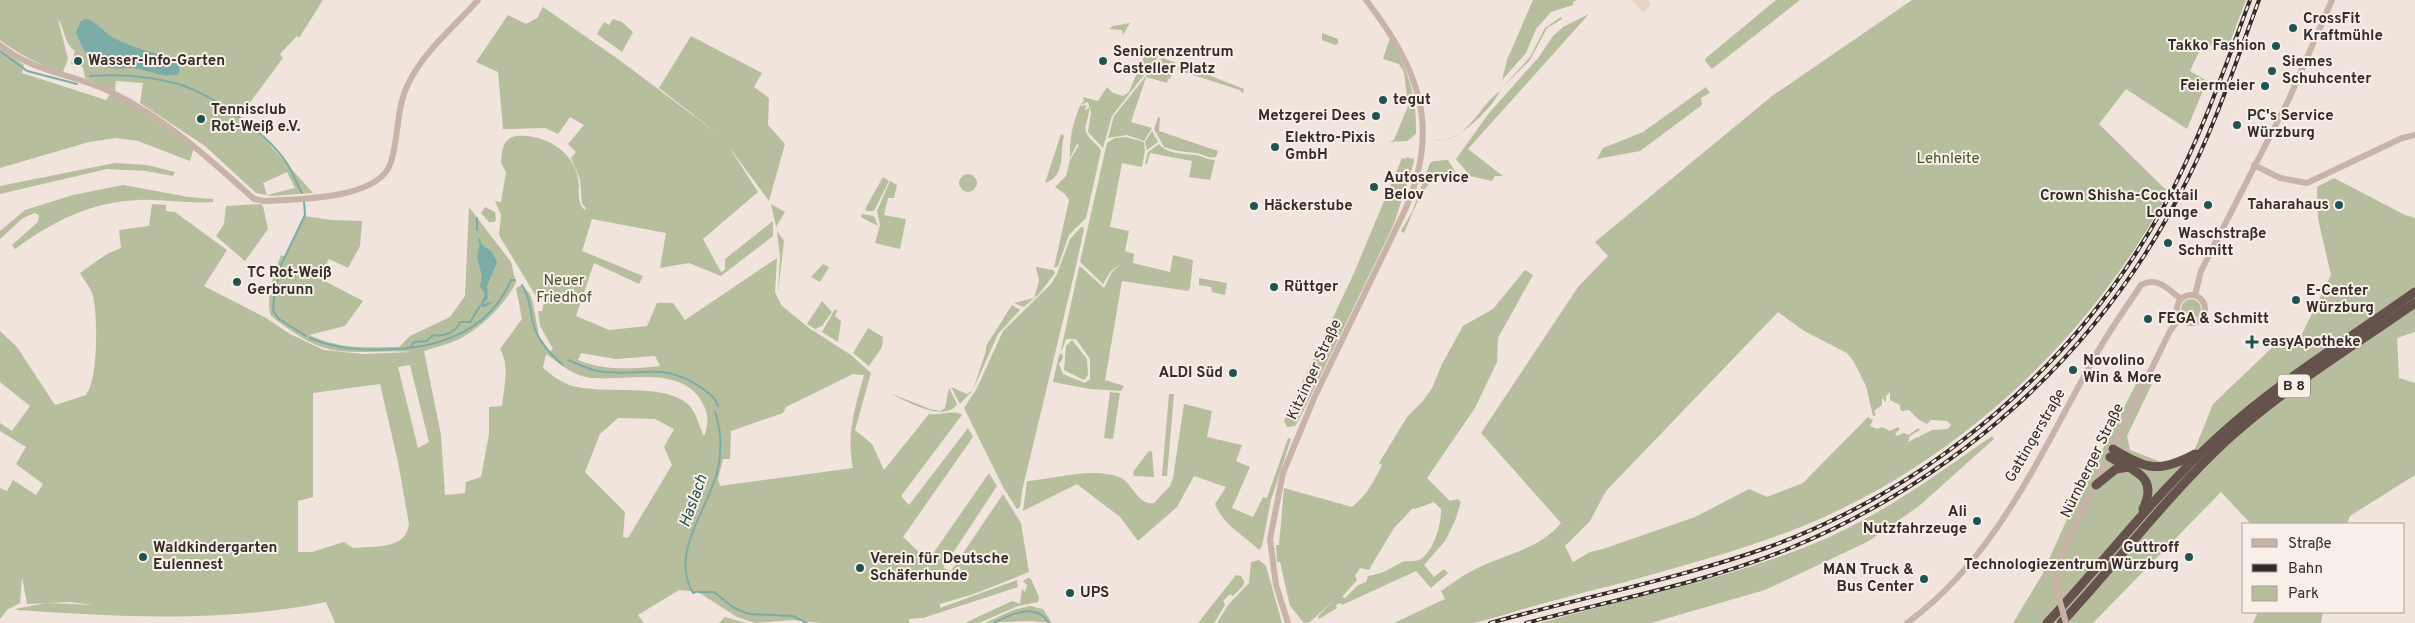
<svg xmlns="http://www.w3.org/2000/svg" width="2415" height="623" font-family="Overpass,sans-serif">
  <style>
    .green { fill: #b7be9d; fill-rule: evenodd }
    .plaza { fill: #e7d4c4 }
    .water { fill: #7caca8 }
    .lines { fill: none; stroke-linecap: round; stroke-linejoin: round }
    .stream { stroke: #7caca8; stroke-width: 2 }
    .tertiary { stroke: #c8b3a8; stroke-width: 6 }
    .trunk { stroke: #66524d; stroke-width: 9 }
    .rail-casing { stroke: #352b28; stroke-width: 4 }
    .rail { stroke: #f8efe8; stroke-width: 2; stroke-dasharray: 5.5; stroke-linecap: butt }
    .tertiary-bridge { stroke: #c8b3a8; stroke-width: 6 }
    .poi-dot { fill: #205452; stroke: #f8efe8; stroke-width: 2 }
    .labels { text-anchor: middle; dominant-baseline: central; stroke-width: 4; stroke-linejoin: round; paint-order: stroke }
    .shield { fill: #f8efe8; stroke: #706662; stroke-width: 1 }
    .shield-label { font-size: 14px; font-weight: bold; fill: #352b28 }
    .poi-label { font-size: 15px; font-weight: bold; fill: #352b28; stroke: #f8efe8; text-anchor: start }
    .park-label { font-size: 15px; fill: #48522d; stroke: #f8efe8 }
    .street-label { font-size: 15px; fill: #352b28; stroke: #f8efe8 }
    .water-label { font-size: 16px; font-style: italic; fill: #205452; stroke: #f8efe8 }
  </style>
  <rect width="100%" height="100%" fill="#f0e4dc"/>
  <g class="green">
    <path d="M0 0H323L299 38 297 36 280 54 283 58 239 117 262 136 313 193 272 196 256 193 205 146 140 103 143 83 116 81 115 91 85 78 83 67 71 64 75 51C64 43 65 30 58 19L68 59 63 72C39 65 20 55 0 40ZM287 172 295 188 267 195 263 183Z"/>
    <polygon points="1533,0 1577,0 1573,2 1573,5 1551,12 1536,29 1526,53 1502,80 1507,60"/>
    <polygon points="1776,0 1800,0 1712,69 1705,61 1706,58"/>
    <path d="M1912 0H2246L2227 50 2214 44 2200 50 2190 71 2207 81 2187 129 2126 89 2099 124 2163 187 2169 191C2094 332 1969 452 1822 518 1758 546 1690 564 1622 583 1589 591 1556 600 1523 609 1507 614 1490 619 1474 623 1449 623 1420 623 1394 623L1445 599 1441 591C1450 585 1460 577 1470 572 1500 555 1538 551 1561 523L1481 433 1578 287 1608 256 1595 242 1772 96ZM1778 312 1804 331 1847 353 1854 362 1866 386 1873 416 1876 415 1874 411 1882 405V398L1886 402V396L1890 392V400L1900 405V409L1902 411 1909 410C1915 416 1918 420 1927 424L1931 420 1947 421 1951 425 1948 429 1932 430 1908 442 1910 436 1920 430 1918 428 1909 435 1904 433 1897 436 1895 434 1900 429 1898 427 1890 431 1882 427 1877 429 1870 426 1873 420 1868 417 1803 483 1767 497 1749 489 1695 517 1603 549 1590 552 1573 562 1565 546 1590 521 1606 491Z"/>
    <path d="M543 7 618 59 722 137 659 88 691 36 762 73 754 87 769 98 768 125 785 144 769 201 729 147 758 192 703 239 721 272 725 270V259L773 221V236L721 276 689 263 660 268 666 233 592 219 582 251 643 276 639 284 594 263 576 316 609 330 647 326 657 303H673L685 320 777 258 775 292 781 305 809 328 851 355 871 373 855 430 872 444 884 470 929 414C940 416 954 409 962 415L901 496 909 505 968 428 973 437 903 537 921 554 932 555 989 473 997 486 943 568 951 571 1003 494 1021 523 1029 572 974 594 940 604V608L1017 580 1018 587 923 618 909 619V623H821L793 620 755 623 737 617 698 592 679 590 638 615 644 623H335L326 602C224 623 121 617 17 610L15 609 46 603 93 605 70 602 27 604 22 577 20 603 7 610 0 619V488L7 491 13 480 36 495 43 484 16 464 26 447 0 431V423L12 431 30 406 0 382V331L17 347 55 405 86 395C98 381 98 315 93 296 91 288 84 280 80 273L107 254 121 248 119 230 149 226 152 204 166 205V211L175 212 227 250 204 286 266 318 290 334 324 350 363 354 412 352C383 349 353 356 325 348 305 342 287 328 271 316 265 298 274 273 281 255L285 257 304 216 331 220 362 221 360 246 348 268 329 259 319 278 363 301 345 326 309 335C342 350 364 347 399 347L410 336 450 317 465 296 469 207 511 262 516 283C503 307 476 334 450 343 442 346 432 348 424 351L441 435 445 495 465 493 466 482 481 477 489 434V407L502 406C504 387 510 366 500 349L522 319 516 288 522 285 530 294 533 303 539 336 550 351 553 349 540 326 538 311H542L545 298H537L499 235 501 215 495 201 501 202 506 172 501 163C502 151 502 138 517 136 543 134 573 150 578 178 580 188 576 203 585 210L586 208 582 204 580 179 571 158 576 152 568 144 584 125 570 117 558 134 545 128 503 129 498 72 476 62 508 15 526 24 537 18ZM581 353 616 359 655 356 660 366C631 369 605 371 578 360ZM546 354C560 364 574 377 593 378 628 381 685 364 704 406 709 415 708 427 704 436 699 426 697 414 689 405 664 381 603 396 569 385 560 381 551 375 543 368ZM410 365 429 442 418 448 398 367ZM853 374 864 375C855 407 846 435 853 468L720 486 718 479 723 459H730L731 431 783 413 786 407ZM380 384 398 462 409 524C406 550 374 546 353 548L344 542 312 552H298V501L313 497V393ZM618 418 655 419 674 429 664 447 672 465 628 538 623 537 625 512 585 472 600 434Z"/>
    <polygon points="1589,14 1468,149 1503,176 1495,176 1492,181 1470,176 1456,159 1489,113 1539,57 1553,36 1563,27"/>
    <polygon points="1561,17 1562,19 1547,28 1530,60 1501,89 1530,57 1545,28"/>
    <polygon points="613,19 622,22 633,32 622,52 597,34 604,22 609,25"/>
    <polygon points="1130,23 1123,35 1122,30 1109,29 1113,26"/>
    <polygon points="1322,33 1338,39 1338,44 1335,45 1322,40"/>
    <path d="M1390 38C1408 72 1417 94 1416 134L1407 141 1389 142 1394 140 1408 106 1404 72 1399 64 1383 59Z"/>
    <polygon points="0,49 24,65 22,73 106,100 110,94 125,101 194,147 190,161 138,141 116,138 89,142 0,168"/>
    <polygon points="1147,49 1158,57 1112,116 1103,148 1088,132 1091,113 1088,102 1080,105 1084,101 1083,97 1098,101 1107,87 1113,93 1123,96 1129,92"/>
    <polygon points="1163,58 1176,63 1170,79 1168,79 1167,83 1146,77 1131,122 1152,128 1144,141 1127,135 1108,138 1114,116 1159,60"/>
    <polygon points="1180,64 1244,89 1243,94 1240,90 1177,70"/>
    <polygon points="1706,87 1710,93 1701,98 1702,105 1640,151 1597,159 1603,148 1643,132"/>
    <path d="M1500 91C1492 108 1454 148 1433 139 1465 147 1479 105 1500 91Z"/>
    <path d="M1086 105 1085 111 1089 107C1090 116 1084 124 1086 132 1089 140 1098 144 1101 151L1086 218 1069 235 1058 266 1054 268 1069 200 1065 194 1055 187 1066 176 1070 160 1079 145 1077 144 1070 158C1069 140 1073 122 1080 106Z"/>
    <path d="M1158 117 1160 118 1159 131 1218 151 1216 157C1207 159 1204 154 1196 153 1185 152 1175 151 1164 147L1154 129Z"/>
    <polygon points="1152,131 1158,142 1147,150 1145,142"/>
    <path d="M1061 134 1064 136C1059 154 1067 175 1045 183Z"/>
    <polygon points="1126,137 1144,142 1145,151 1142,167 1122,163 1110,227 1129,231 1125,251 1134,254 1133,263 1170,272 1173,255 1193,260 1190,288 1188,291 1122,281 1105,380 1124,386 1121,391 1090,389 1053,382 1059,355 1062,353 1063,358 1059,364 1063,374 1085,383 1090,379 1090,359 1076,339 1066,339 1062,350 1061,350 1079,267 1081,267 1104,288 1112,272 1122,263 1111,271 1103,284 1080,262 1107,143 1115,138"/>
    <path d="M1159 144C1167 154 1183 154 1196 155 1203 156 1207 160 1215 160L1210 180 1189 177 1192 161 1150 153 1147 164H1145L1148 152Z"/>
    <polygon points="1407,157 1412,159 1413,157 1414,162 1394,224 1299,420 1295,426 1287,427 1284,421 1354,273 1402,158 1406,159"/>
    <path d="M1448 160 1456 173C1450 176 1443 174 1437 177 1420 188 1412 216 1404 233L1401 231 1412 212 1430 163 1434 161Z"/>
    <polygon points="115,163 147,165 175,172 173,176 146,171 107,169 0,194 0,186"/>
    <circle cx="968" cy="183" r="9"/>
    <polygon points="883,177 889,181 874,211 867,211 865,209"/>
    <polygon points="2334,178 2405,215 2415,218 2415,332 2397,338 2399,378 2415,383 2415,475 2350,516 2347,524 2251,524 2221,492 2093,623 2013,623 2042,575 2068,517 2139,378 2152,368 2152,384 2127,436 2130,450 2161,462 2188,466 2213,404 2279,341 2289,346 2300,338 2331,275 2318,219 2317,187"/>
    <polygon points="890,181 897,185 894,198 888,198 884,215 906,219 900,249 875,243 880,225 877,211"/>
    <path d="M123 185 189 197 213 199V202C188 204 164 199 139 200 91 202 53 221 15 249L12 245 38 222 39 215 35 213 23 218 0 239V231L25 210 73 195Z"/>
    <polygon points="261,204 263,206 268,229 245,261 216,236 224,224 226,206"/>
    <polygon points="771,204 785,212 776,227"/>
    <polygon points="485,207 495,212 496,220 494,222 489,222 481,213"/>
    <polygon points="862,214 874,216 878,226 861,217"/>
    <polygon points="1081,227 1083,227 1084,229 1077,262 1022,491 1020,507 1017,509 1003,487 964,408 977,388 1003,331 1051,284 1057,274 1070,239"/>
    <polygon points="777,231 784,241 778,293 780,257"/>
    <polygon points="823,264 829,267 820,282 811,277"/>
    <polygon points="1036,267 1053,270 1055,273 1040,293 1024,307 1014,303 1034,298 1039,281"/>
    <path d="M1525 270 1533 275 1498 338 1497 362 1475 408 1427 478 1450 501 1458 499 1461 502 1455 521 1445 541 1424 565 1434 577 1444 569 1448 573 1431 588 1416 571 1342 605 1340 603 1336 605 1337 608 1319 619 1318 616 1336 598 1310 622 1304 623 1290 606 1280 562H1277L1276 545H1279L1284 488 1352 507C1367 495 1374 481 1382 465L1379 463 1407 417 1423 401 1432 388 1442 364 1463 326 1493 309ZM1434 502 1441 509C1442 523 1433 554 1419 560 1414 562 1406 560 1400 563 1385 571 1385 573 1368 576L1366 582 1357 586 1345 598 1342 597 1357 580 1355 576 1360 568 1369 570 1371 566 1394 528 1413 508 1415 509Z"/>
    <polygon points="1199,278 1227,283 1225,295 1212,292 1211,287 1199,285"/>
    <circle cx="2191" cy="309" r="10"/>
    <polygon points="822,301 832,312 822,326 815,329 807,324"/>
    <polygon points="1012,305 1020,310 998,334 973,390 960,404 951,387 967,394 973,390 986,351 986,346"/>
    <polygon points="835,309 837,311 835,316 841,321 838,342 822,332"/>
    <polygon points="868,328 883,337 882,347 869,366 853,353"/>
    <polygon points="1072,340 1087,359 1088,375 1084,380 1064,370 1066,346"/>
    <path d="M949 388 957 404C946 423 906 402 892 394L930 409 940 411 945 408Z"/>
    <polygon points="1110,392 1120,393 1113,439 1104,438"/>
    <polygon points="1169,394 1174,394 1167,476 1162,476"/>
    <path d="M1184 404 1212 411 1207 437 1242 445 1236 461 1250 467 1232 508 1253 517 1263 497 1267 498 1288 438 1291 439 1271 500 1262 546 1259 550C1243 534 1224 526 1215 504L1226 487 1194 476 1177 507 1138 541 1120 517 1077 484 1023 511 1027 481C1057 479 1090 467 1119 477 1133 482 1137 506 1154 503L1170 486 1173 478Z"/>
    <path d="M1992 436 1994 439 1919 506 1869 541 1765 590 1651 623H1540C1636 596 1736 578 1827 538 1887 511 1939 473 1992 436Z"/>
    <polygon points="1152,451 1154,477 1134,476 1133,472 1148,452"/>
    <polygon points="1259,560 1266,566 1282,623 1217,623 1228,605 1249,583 1251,562"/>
    <polygon points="1236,575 1241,576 1244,581 1243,586 1233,596 1230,594 1223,601 1225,605 1214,623 1198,623"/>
    <polygon points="1028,578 1031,579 1039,597 1038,602 1018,606 979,623 965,623 1012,601 1020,604 1022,589 1025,592 1027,585 1023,581"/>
    <polygon points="1030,606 1043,609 1052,623 1029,621 985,623 1013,610"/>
    <polygon points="2258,612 2323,612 2321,623 2253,623"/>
    <polygon points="725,617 746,623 719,623"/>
  </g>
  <polygon class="plaza" points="1632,0 1648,0 1651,5 1643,13"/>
  <g class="water">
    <path d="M85 19C95 19 104 33 114 38 134 50 157 51 176 62L179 65V73C171 80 149 71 138 69 126 67 107 71 97 64 85 56 81 45 76 32L81 21Z"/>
    <polygon points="480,243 492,252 497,262 487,286 488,298 483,304 495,301 485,307 480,306 485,294 480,286 482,276 477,258"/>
  </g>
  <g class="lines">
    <g class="stream">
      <polyline points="0,51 27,71 77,84"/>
      <path d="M90 76C120 74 150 76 178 84 212 94 270 135 288 165 293 174 297 184 302 193"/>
      <polyline points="304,202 305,215 281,265 274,296 273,311 279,319 306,336"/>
      <polyline points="477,230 477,218"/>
      <polyline points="479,239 480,243"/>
      <path d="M522 285C530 298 530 308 533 323 538 341 549 353 563 365"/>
      <path d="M310 338C338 350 366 351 397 349 445 346 491 328 511 280H515"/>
      <path d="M410 348 414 342 427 341 433 335C442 337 456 333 460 322H470L480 306"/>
      <path d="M568 360C577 364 588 369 598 371 640 378 664 360 703 389 710 394 715 397 718 406"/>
      <path d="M696 592 693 593C669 552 709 509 718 469 722 450 721 430 715 412"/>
      <polyline points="698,592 714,592 734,608 749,614 793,616 807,623"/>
      <path d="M994 623C1011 614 1036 602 1049 623"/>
    </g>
    <g class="tertiary">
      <path d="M0 45C36 74 72 73 111 92 165 118 210 159 254 199L264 201C297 199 380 200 391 162 399 136 396 109 408 84 424 51 454 27 478 0"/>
      <polyline points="2254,165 2280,178 2307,183 2402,138 2415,135"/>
      <circle cx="2191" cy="309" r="14"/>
      <polyline points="2195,295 2201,271 2289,99 2332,0"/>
      <polyline points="2057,591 2057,572 2068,540 2170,331 2180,318"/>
      <path d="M1288 623 1276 585 1270 539 1283 473 1315 396 1405 210C1442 126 1418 68 1366 0"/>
      <path d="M1907 623C1995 559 2040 455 2092 362 2106 335 2124 311 2141 285 2157 276 2168 289 2181 299"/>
    </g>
    <g class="trunk">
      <path d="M2113 449C2147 470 2160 473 2195 454"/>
      <path d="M2110 457C2134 471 2159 476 2143 509"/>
      <polyline points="2096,485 2116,469 2129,467"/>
      <path d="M2047 623C2105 561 2156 493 2219 436 2279 381 2349 339 2415 292"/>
      <path d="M2061 623C2117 563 2166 497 2226 441 2284 388 2351 348 2415 303"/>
    </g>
    <g class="rail-casing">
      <g id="rail">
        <path d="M1490 623C1583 597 1678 579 1769 547 1935 486 2078 363 2163 208 2199 142 2224 70 2250 0"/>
        <path d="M1526 623C1613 600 1704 583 1788 549 1958 479 2098 354 2182 190 2214 130 2235 64 2259 0"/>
      </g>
    </g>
    <use href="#rail" class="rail"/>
    <polyline class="tertiary-bridge" points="2057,591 2066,623"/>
  </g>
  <g class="poi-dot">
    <circle cx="2293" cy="28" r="5"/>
    <circle cx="2276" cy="46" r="5"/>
    <circle cx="78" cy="61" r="5"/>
    <circle cx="1103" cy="61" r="5"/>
    <circle cx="2272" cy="71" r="5"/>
    <circle cx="2265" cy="86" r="5"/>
    <circle cx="1383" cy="100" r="5"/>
    <circle cx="1376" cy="116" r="5"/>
    <circle cx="201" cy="119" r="5"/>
    <circle cx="2237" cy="125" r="5"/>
    <circle cx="1275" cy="147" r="5"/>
    <circle cx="1374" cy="187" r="5"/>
    <circle cx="2208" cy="205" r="5"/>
    <circle cx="2339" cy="205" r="5"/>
    <circle cx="1254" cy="206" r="5"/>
    <circle cx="2168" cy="243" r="5"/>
    <circle cx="237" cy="282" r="5"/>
    <circle cx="1274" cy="287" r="5"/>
    <circle cx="2296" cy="300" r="5"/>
    <circle cx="2148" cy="319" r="5"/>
    <path d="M2249.5 334.5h5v5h5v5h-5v5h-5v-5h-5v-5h5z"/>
    <circle cx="2073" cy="370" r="5"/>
    <circle cx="1233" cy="373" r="5"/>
    <circle cx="1977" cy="521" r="5"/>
    <circle cx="143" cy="557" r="5"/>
    <circle cx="2189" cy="557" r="5"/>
    <circle cx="860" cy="568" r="5"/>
    <circle cx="1924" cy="579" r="5"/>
    <circle cx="1070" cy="593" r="5"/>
  </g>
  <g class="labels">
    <rect class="shield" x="2278" y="374.5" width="32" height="23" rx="4"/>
    <g class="shield-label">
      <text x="2294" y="386">B 8</text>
    </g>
    <g class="poi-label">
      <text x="2303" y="19">CrossFit<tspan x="2303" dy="17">Kraftmühle</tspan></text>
      <text x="2266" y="46" text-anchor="end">Takko Fashion</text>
      <text x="1113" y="52">Seniorenzentrum<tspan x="1113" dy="17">Casteller Platz</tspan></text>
      <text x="88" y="61">Wasser-Info-Garten</text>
      <text x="2282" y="62">Siemes<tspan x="2282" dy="17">Schuhcenter</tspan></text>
      <text x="2255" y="86" text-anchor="end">Feiermeier</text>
      <text x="1393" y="100">tegut</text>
      <text x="211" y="110">Tennisclub<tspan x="211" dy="17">Rot-Weiß e.V.</tspan></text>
      <text x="1366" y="116" text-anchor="end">Metzgerei Dees</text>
      <text x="2247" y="116">PC's Service<tspan x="2247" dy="17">Würzburg</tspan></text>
      <text x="1285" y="138">Elektro-Pixis<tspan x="1285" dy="17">GmbH</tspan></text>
      <text x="1384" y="178">Autoservice<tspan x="1384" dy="17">Belov</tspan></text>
      <text x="2198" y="196" text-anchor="end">Crown Shisha-Cocktail<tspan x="2198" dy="17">Lounge</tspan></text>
      <text x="2329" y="205" text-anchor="end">Taharahaus</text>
      <text x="1264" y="206">Häckerstube</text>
      <text x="2178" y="234">Waschstraße<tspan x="2178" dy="17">Schmitt</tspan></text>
      <text x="247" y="273">TC Rot-Weiß<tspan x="247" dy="17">Gerbrunn</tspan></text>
      <text x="1284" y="287">Rüttger</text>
      <text x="2306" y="291">E-Center<tspan x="2306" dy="17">Würzburg</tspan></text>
      <text x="2158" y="319">FEGA &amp; Schmitt</text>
      <text x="2262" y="342">easyApotheke</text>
      <text x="2083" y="361">Novolino<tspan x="2083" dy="17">Win &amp; More</tspan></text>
      <text x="1223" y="373" text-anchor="end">ALDI Süd</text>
      <text x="1967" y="512" text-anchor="end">Ali<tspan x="1967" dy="17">Nutzfahrzeuge</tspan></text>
      <text x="153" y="548">Waldkindergarten<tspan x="153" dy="17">Eulennest</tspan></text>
      <text x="2179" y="548" text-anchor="end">Guttroff<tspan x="2179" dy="17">Technologiezentrum Würzburg</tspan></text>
      <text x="870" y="559">Verein für Deutsche<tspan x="870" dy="17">Schäferhunde</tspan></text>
      <text x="1914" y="570" text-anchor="end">MAN Truck &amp;<tspan x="1914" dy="17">Bus Center</tspan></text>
      <text x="1080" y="593">UPS</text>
    </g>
    <g class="park-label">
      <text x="1948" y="159">Lehnleite</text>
      <text x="564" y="281">Neuer<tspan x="564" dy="17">Friedhof</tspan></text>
    </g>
    <g class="street-label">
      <text transform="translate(1315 370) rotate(-65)">Kitzinger Straße</text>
      <text transform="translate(2036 436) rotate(-60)">Gattingerstraße</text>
      <text transform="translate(2093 461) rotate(-64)">Nürnberger Straße</text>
    </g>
    <g class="water-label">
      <text transform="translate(694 501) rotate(-70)">Haslach</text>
    </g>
  </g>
  <rect x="2242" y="523" width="162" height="90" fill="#f8efe8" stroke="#aaa19b"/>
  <rect x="2252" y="539" width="25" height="8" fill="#c8b3a8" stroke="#aaa19b"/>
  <text x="2288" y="548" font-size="15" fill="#352b28">Straße</text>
  <rect x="2252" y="564" width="25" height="8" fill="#352b28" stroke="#aaa19b"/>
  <text x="2288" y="573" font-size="15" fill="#352b28">Bahn</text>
  <rect x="2252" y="586" width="25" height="15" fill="#b7be9d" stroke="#aaa19b"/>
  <text x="2288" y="598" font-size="15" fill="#352b28">Park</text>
</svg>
